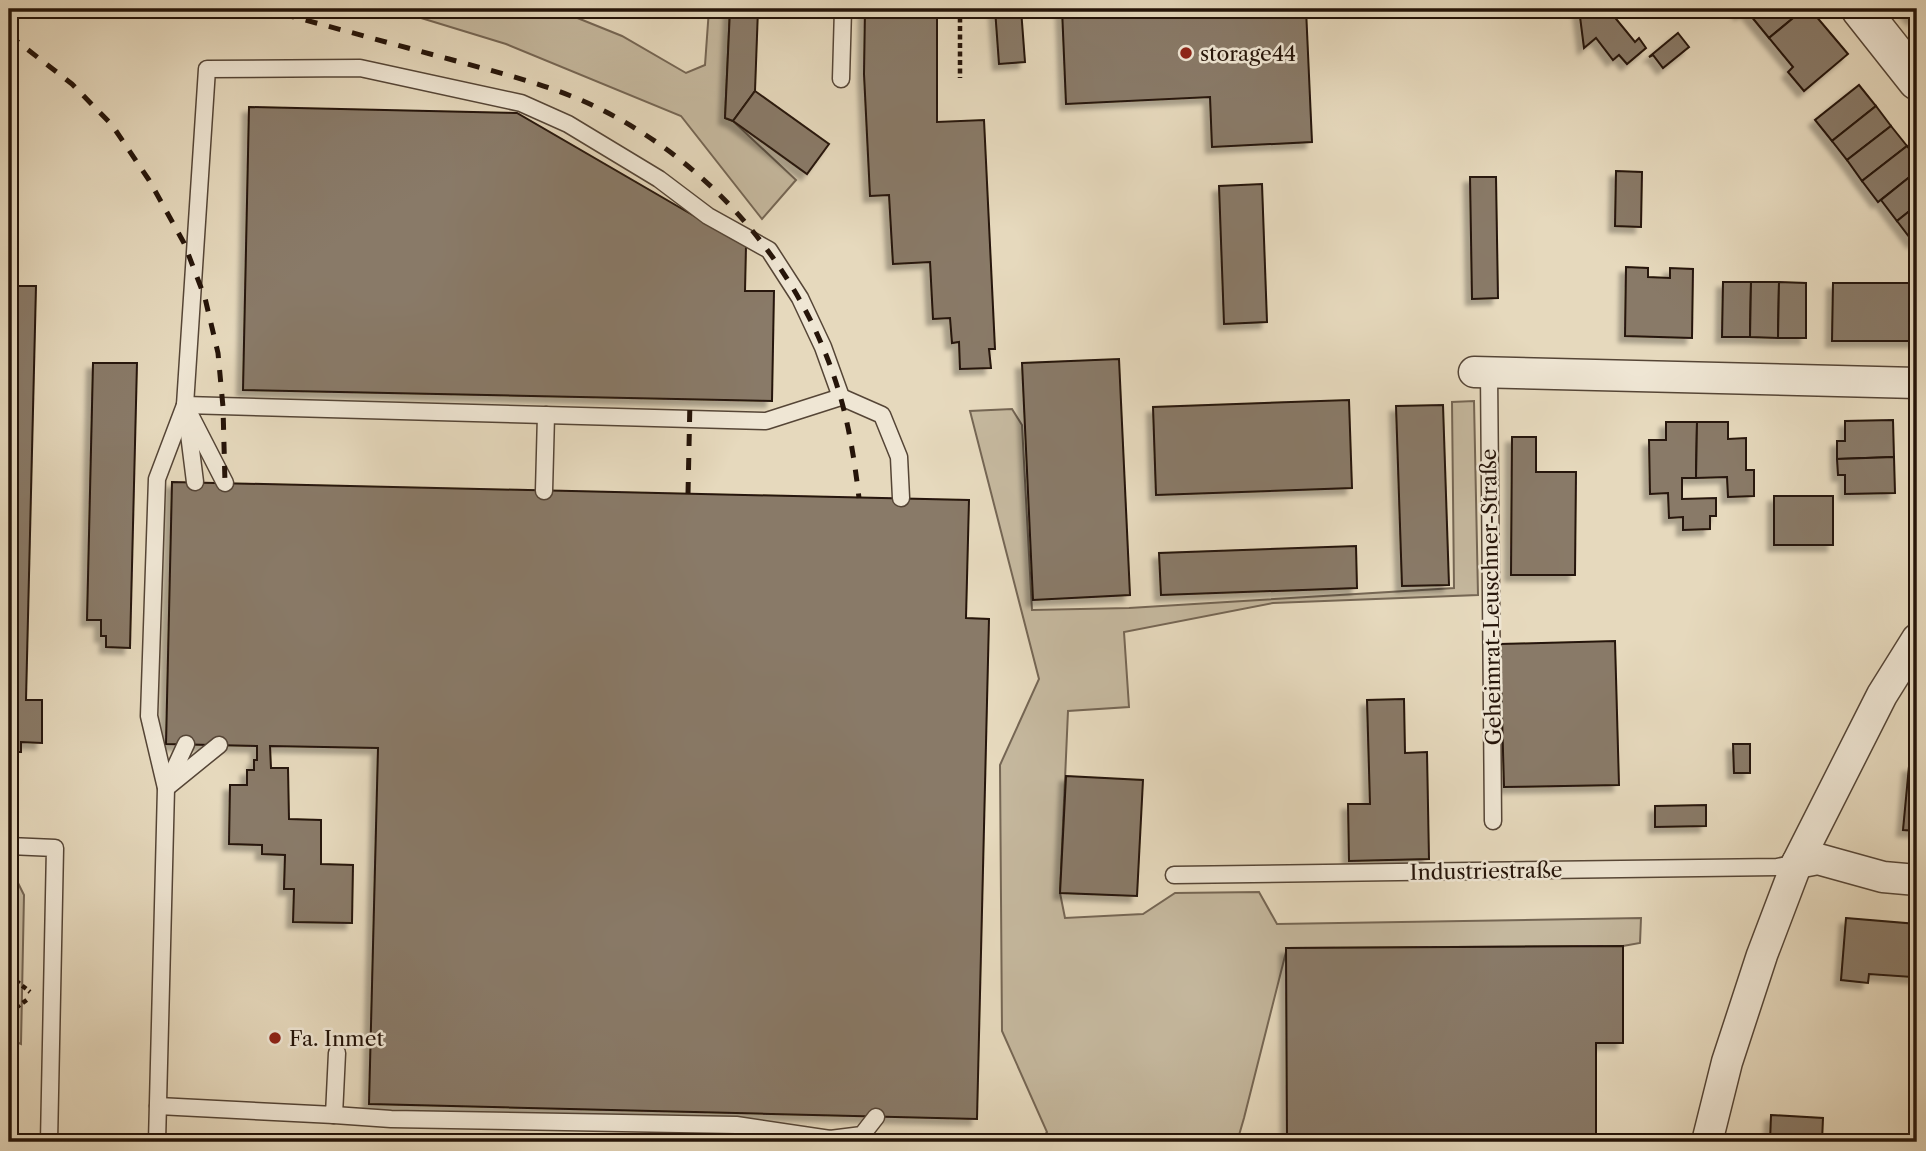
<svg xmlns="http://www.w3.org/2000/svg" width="1926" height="1151" font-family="'Libre Caslon Text',serif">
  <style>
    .green { fill: #c5b89e; stroke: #756654; stroke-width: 2 }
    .building { fill: #897a67; stroke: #251409; stroke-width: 2; filter: url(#shadow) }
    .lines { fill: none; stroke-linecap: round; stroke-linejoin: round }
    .service-casing { stroke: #554536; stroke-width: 19 }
    .minor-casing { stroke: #554536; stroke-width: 33 }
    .tertiary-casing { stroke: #554536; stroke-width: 40 }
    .path { stroke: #251409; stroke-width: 4.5; stroke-dasharray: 5 3.5; stroke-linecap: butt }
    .service { stroke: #efe6d4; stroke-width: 16 }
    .minor { stroke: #efe6d4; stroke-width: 30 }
    .tertiary { stroke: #efe6d4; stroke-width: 37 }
    .rail { stroke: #251409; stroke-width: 5; stroke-dasharray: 12 12; stroke-linecap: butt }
    .poi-dot { fill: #8f2418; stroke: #efe6d4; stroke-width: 2.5 }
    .labels { text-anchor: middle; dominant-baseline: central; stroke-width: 5; stroke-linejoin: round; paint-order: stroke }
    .poi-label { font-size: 21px; fill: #251409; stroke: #efe6d4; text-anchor: start }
    .street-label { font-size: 21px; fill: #251409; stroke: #efe6d4 }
  </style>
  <defs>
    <filter id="shadow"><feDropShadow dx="-6" dy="6" stdDeviation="2" flood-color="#0004"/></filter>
  </defs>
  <rect width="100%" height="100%" fill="#e6d9bd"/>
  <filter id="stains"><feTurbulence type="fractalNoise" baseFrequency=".00286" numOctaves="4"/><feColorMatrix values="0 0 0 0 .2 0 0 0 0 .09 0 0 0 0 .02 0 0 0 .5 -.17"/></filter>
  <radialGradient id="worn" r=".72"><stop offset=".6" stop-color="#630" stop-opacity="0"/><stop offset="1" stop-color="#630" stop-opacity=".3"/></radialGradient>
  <g class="green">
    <polygon points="383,9 570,9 570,15 622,36 686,73 705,65 709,9 730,9 725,118 733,121 796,180 762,219 681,116 506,44 408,14"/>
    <polygon points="1474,401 1478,595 1273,603 1124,632 1129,707 1068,711 1060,893 1065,918 1143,914 1175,893 1259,892 1277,924 1641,918 1640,943 1623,946 1287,948 1244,1118 1237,1142 1039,1142 1047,1132 1002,1031 1000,765 1039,679 970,411 1012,409 1022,425 1032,610 1129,608 1454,588 1452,402"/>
    <polygon points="9,872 15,877 24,895 21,1044 9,1039"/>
  </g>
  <g class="building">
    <polygon points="730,9 758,9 755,91 733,121 725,118"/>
    <polygon points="865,9 937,9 937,122 984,120 995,349 989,349 991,368 960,369 959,342 952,343 950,318 933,319 930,262 893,264 889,195 870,196 864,74"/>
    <polygon points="995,9 1021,9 1025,62 999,64"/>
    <polygon points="1062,9 1306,9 1312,142 1212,147 1210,97 1066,104"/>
    <polygon points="1579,9 1608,9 1635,42 1639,38 1646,48 1627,64 1619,55 1613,60 1596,38 1584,48"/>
    <polygon points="1737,9 1804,9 1769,38 1746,10 1741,14"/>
    <polygon points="1804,9 1810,9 1848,54 1804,91 1788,72 1793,67 1769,38"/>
    <polygon points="1905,9 1917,9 1917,16 1913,19"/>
    <polygon points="1678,33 1689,47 1663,68 1653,55 1649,57"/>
    <polygon points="1859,85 1876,106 1832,141 1815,120"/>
    <polygon points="755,91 829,144 807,174 733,121"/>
    <polygon points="1876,106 1891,126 1847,160 1832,141"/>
    <polygon points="249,107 517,113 746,246 745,291 774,291 772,401 243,390"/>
    <polygon points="1891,126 1907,146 1862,181 1847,160"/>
    <polygon points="1907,146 1917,159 1917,171 1878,202 1862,181"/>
    <polygon points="1616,171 1642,172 1641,227 1615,226"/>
    <polygon points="1917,171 1917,205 1897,221 1881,200"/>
    <polygon points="1470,177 1496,177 1498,298 1472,299"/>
    <polygon points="1262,184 1267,322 1224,324 1219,186"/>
    <polygon points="1917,205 1917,238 1913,242 1897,221"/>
    <polygon points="1626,267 1648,268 1648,277 1670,278 1670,268 1693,269 1692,338 1625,336"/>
    <polygon points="1723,282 1751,282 1750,337 1722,337"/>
    <polygon points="1751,282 1779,282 1778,338 1750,337"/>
    <polygon points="1779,282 1806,283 1806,338 1778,338"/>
    <polygon points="1833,283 1917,283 1917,341 1832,341"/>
    <polygon points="9,286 36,286 26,700 42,700 42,743 21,742 21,752 15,752 14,786 9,786"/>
    <polygon points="1119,359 1130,595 1033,600 1022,363"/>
    <polygon points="93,363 137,363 130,648 106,647 106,636 101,636 101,620 87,620"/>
    <polygon points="1349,400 1352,488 1156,495 1153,407"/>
    <polygon points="1443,405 1449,585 1402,586 1396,406"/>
    <polygon points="1893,420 1894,457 1837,459 1837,441 1845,441 1845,421"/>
    <polygon points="1666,422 1697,422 1696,478 1682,478 1682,499 1716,498 1716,516 1710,516 1710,529 1683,530 1683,517 1669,518 1668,493 1650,494 1649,440 1666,440"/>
    <polygon points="1697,422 1728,422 1728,439 1746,438 1746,470 1754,470 1754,496 1728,497 1727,477 1696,478"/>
    <polygon points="1512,437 1536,437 1536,472 1576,472 1575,575 1511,575"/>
    <polygon points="1894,457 1895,493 1845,494 1845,475 1838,475 1837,459"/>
    <polygon points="172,482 969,500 966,618 989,619 977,1119 369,1104 378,748 270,746 271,768 288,768 289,819 321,820 321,864 353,865 352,923 293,922 294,889 284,889 285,855 262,854 262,845 229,844 230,785 247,785 247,770 254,770 254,760 257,760 257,746 166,744"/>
    <rect x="1774" y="496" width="59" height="49"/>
    <polygon points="1356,546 1357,588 1161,595 1159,553"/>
    <polygon points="1615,641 1619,785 1504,787 1500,644"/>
    <polygon points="1404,699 1405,753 1427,752 1429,859 1349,861 1348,804 1370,804 1367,700"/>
    <polygon points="1733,744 1750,744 1750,773 1734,773"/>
    <polygon points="1909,766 1917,767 1917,831 1903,830"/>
    <polygon points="1066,776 1143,780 1137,896 1060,893"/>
    <polygon points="1706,805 1706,826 1655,827 1655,806"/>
    <polygon points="1846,918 1917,924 1912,977 1869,974 1868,983 1841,980"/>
    <polygon points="1917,928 1917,978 1912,977"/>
    <polygon points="1623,946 1623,1043 1596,1043 1596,1142 1287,1142 1286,948"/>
    <polygon points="1771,1115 1823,1118 1822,1142 1770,1142"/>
  </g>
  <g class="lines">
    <g class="service-casing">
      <g id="service">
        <polyline points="841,79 843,9"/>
        <polyline points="1489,372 1493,821"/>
        <polyline points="185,405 766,421 841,397 882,415 899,457 901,498"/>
        <polyline points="185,405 225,483"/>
        <polyline points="187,418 195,482"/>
        <polyline points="544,491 546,415"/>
        <polyline points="168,783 186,744"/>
        <polyline points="166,788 219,745"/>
        <polyline points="9,846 55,848 49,1142"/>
        <polyline points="1174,875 1777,867 1797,863"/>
        <polyline points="158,1106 334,1115 337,1053"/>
        <polyline points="334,1115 391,1119 736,1125 830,1139 862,1135 876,1117"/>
        <polyline points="157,1142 166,788 149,716 157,479 185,405 207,69 360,68 521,103 568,124 659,179 708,216 769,250 800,298 823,347 841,397"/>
      </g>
    </g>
    <g class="minor-casing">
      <g id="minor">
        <polyline points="1474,372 1917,383"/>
        <polyline points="1797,863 1818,859 1883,877 1917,880"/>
        <polyline points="1707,1142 1727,1062 1762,955 1797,863 1882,695 1917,639"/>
      </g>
    </g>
    <g class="tertiary-casing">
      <polyline id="tertiary" points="1860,9 1917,81"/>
    </g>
    <g class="path">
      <polyline points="960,9 960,78"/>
      <polyline points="9,975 30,992"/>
      <polyline points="9,1013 28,999"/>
    </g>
    <use href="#service" class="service"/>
    <use href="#minor" class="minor"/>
    <use href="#tertiary" class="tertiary"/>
    <g class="rail">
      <path d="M259 9 290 16C343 30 396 45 449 59 492 71 535 81 576 98 703 151 804 267 841 399 850 431 855 464 859 498"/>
      <polyline points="9,35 72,84 112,125 149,180 184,243 205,298 218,353 223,407 225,483"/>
      <polyline points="688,494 690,400"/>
    </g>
  </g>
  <g class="poi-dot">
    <circle cx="1186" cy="53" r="7"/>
    <circle cx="275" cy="1038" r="7"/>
  </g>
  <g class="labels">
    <g class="poi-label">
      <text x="1200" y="53">storage44</text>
      <text x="289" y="1038">Fa. Inmet</text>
    </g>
    <g class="street-label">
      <text transform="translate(1491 597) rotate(-91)">Geheimrat-Leuschner-Straße</text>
      <text transform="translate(1486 871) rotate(-1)">Industriestraße</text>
    </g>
  </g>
  <rect width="1926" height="1151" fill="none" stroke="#e6d9bd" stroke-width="35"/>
  <rect x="10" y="10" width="1905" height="1130" fill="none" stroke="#251409" stroke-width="3.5"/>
  <rect x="18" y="18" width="1891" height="1116" fill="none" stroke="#251409" stroke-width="2"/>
  <rect width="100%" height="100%" filter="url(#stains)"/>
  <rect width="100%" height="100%" fill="url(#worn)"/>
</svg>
